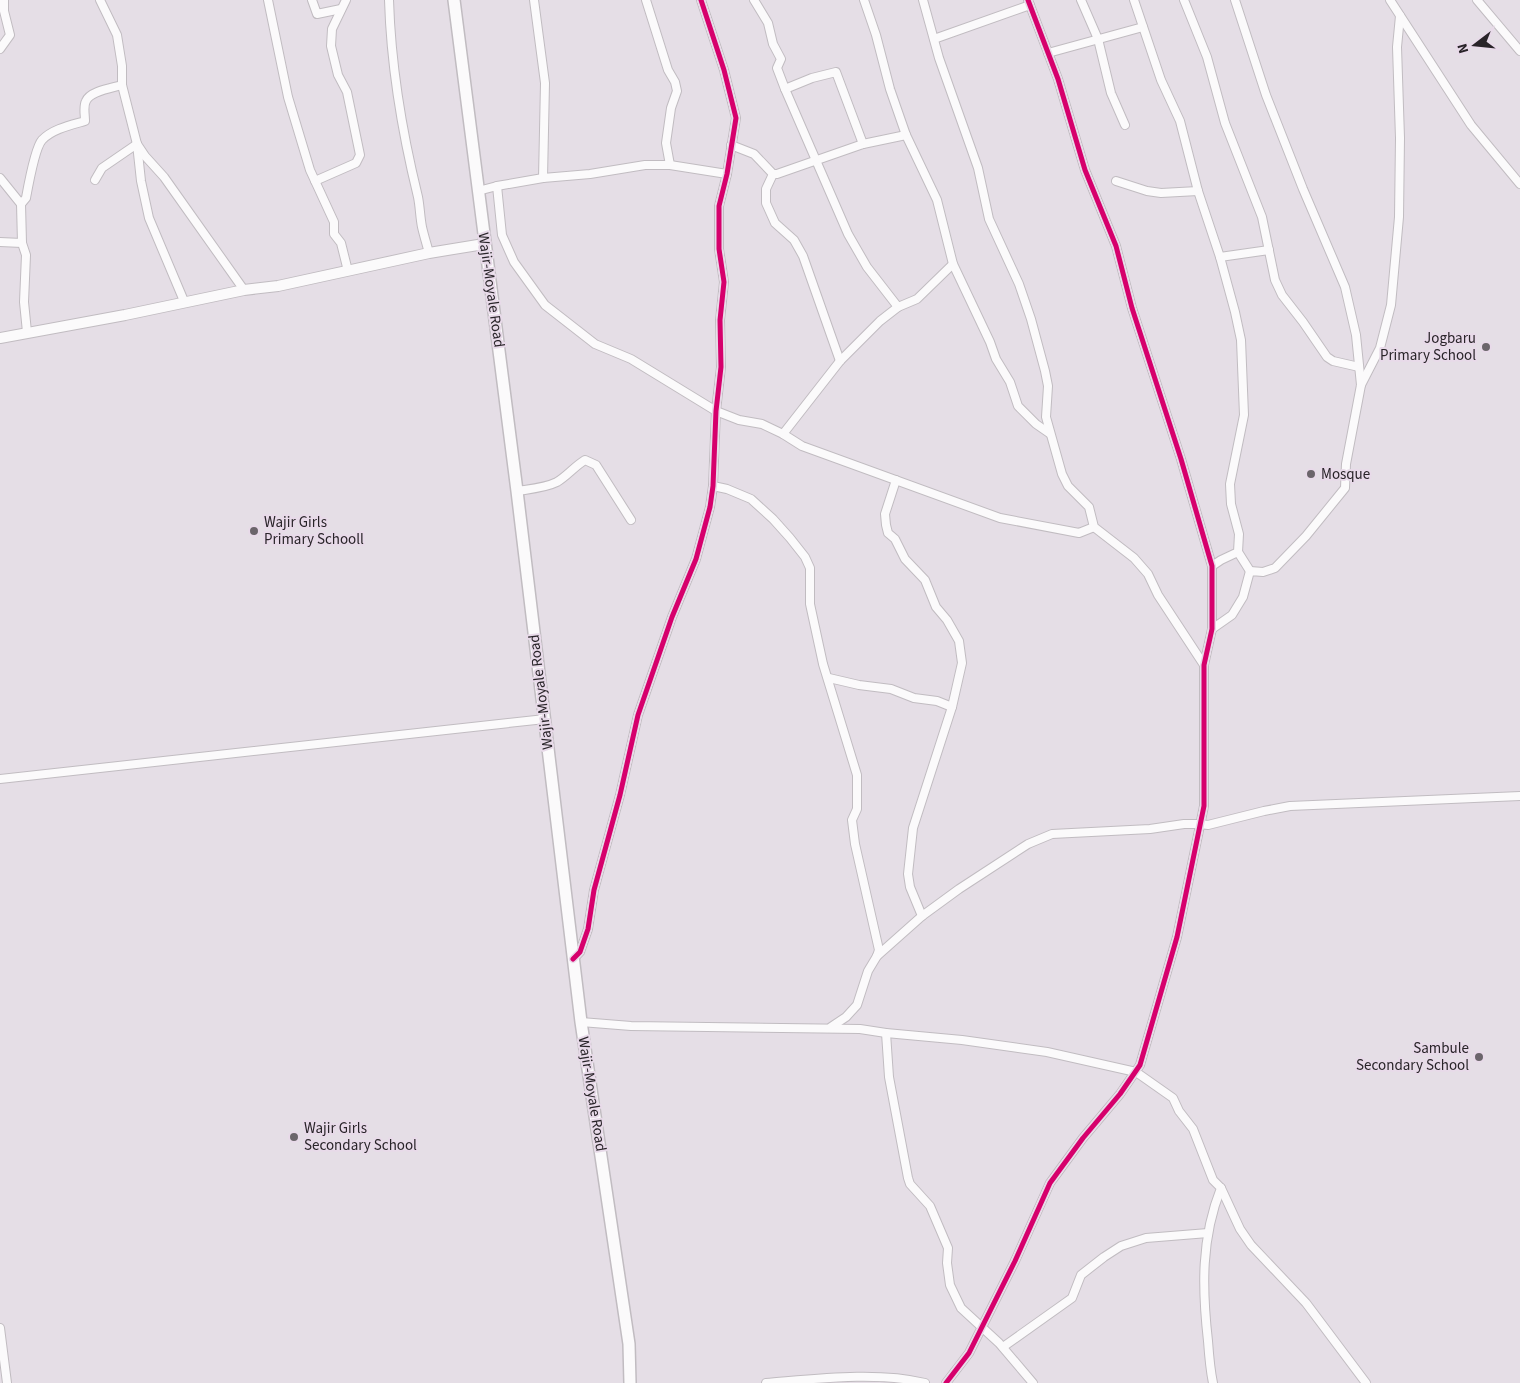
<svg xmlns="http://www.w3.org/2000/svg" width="1520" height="1383" font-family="'Source Sans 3',sans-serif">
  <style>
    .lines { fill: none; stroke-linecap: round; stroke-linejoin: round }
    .minor-casing { stroke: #c1bcc1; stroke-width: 10 }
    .tertiary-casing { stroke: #c1bcc1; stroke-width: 12 }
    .secondary-casing { stroke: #c1bcc1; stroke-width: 14 }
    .minor { stroke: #fbfafb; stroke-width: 8 }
    .tertiary { stroke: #fbfafb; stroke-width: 10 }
    .secondary { stroke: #fbfafb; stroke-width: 11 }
    .cycleway-casing { stroke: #e8dae9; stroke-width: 8 }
    .cycleway { stroke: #d6006c; stroke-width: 5 }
    .poi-dot { fill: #6b656b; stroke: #e8dae9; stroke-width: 2 }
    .labels { text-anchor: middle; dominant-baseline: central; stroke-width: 4; stroke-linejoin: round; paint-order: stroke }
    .street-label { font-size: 15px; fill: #292429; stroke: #e8dae9 }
    .poi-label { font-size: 15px; fill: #292429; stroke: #e8dae9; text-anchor: start }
  </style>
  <rect width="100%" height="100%" fill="#e5dee6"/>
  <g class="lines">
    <g class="minor-casing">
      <g id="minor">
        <polyline points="100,0 117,35 122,66 122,85 137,144 145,156 164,177 244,290"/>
        <polyline points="268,0 288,97 310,170 334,222 334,234 341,243 348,271"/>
        <polyline points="312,0 317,14 341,9"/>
        <path d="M389 0C391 67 402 132 418 197 420 207 420 217 422 227 424 236 427 245 429 253"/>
        <polyline points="534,0 545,83 543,178"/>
        <polyline points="646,0 668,70 675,82 677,91 671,108 666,143 670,165"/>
        <polyline points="754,0 768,23 773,44 781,59 777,68 785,89 848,234 867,267 898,307"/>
        <polyline points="864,0 876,35 890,89 906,135 937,200 953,264 990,342 996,359 1010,382 1018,406 1036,424 1049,433"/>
        <polyline points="923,0 939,58 978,168 989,219 1019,284 1031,319 1045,371 1048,386 1046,417 1062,474 1068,486 1089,507 1094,527 1134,558 1148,574 1158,595 1204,665"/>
        <polyline points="1081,0 1098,39 1111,93 1125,125"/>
        <polyline points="1134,0 1161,80 1180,121 1198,191 1220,257 1235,312 1241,340 1244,415 1230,484 1231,504 1239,534 1238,552 1221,560 1212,566"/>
        <polyline points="1184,0 1207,57 1225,123 1262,217 1275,280 1282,295 1303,322 1327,357 1333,361 1359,367"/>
        <polyline points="1390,0 1471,125 1520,184"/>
        <polyline points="1477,0 1520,51"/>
        <polyline points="934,39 1030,5"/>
        <polyline points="0,49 10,35 4,11 4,0"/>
        <polyline points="1048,53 1143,27"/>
        <polyline points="785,89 812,78 836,72 863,144"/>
        <polyline points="137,144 141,181 149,218 184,301"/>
        <polyline points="731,145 754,154 773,174 777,174 863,144 906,135"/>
        <polyline points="773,174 766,189 766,203 775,223 794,240 803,256 840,361"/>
        <polyline points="0,178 21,204"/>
        <polyline points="95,180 102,168 137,144"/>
        <polyline points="315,181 356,163 360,155 347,92 338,75 331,46 332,29 346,0"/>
        <polyline points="1116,181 1147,191 1161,193 1198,191"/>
        <polyline points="497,186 543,178 590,174 645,165 670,165 727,174"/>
        <polyline points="478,191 497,186 502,235 514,262 545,305 595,344 631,359 716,411 739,420 762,424 783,434 802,446 1000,518 1079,533 1094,527"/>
        <polyline points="0,242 22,243"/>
        <polyline points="1220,257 1269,250"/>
        <path d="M27 332 24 302 26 255 22 243 21 204 26 198C28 187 35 148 42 140 52 129 71 125 85 121 85 114 83 106 86 101 90 91 112 88 122 85"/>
        <polyline points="1361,385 1380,348 1391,305 1399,217 1400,138 1397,47 1400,16"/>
        <polyline points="783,434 840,361 880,321 898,307 917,299 953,264"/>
        <polyline points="896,480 885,514 886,525 888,533 895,539 905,559 925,580 936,607 947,620 959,641 962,663 952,707 913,828 908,874 910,887 922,916"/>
        <polyline points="713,486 727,489 751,499 773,519 790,538 805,557 810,568 810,604 823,664 857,775 857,809 852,820 855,844 879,950 877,956 868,971 857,1005 846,1017 831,1027"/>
        <path d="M517 491C530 489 545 488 557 482 567 476 575 466 585 460L596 465 631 520"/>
        <polyline points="1238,552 1250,571"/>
        <polyline points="1212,629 1232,615 1243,597 1250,571 1263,572 1275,568 1306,536 1345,488 1346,464 1361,385 1356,335 1345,287 1303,189 1266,95 1235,0"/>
        <polyline points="829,678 859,685 891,689 914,698 937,701 952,707"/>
        <polyline points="0,779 545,719"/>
        <polyline points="877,956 922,916 959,889 1028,844 1052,834 1150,829 1184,824 1200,824 1208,825 1264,811 1290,806 1520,796"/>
        <polyline points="573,959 580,952 588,929 594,890 620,795 638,715 672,617 696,559 710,507 713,486 716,411 721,367 720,320 724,282 719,249 719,206 727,174 736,118 724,70 701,0"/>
        <path d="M581 1022 631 1026 860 1029 886 1033 962 1040 1047 1052 1136 1072 1173 1098 1179 1111 1193 1129 1213 1180 1221 1188C1201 1238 1202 1288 1208 1341 1209 1355 1210 1369 1213 1383"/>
        <polyline points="886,1033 889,1077 908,1178 910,1184 930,1206 948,1248 947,1263 950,1285 961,1308 999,1343 1033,1383"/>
        <polyline points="1221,1188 1240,1229 1251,1245 1306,1303 1366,1383"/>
        <polyline points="0,1328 7,1383"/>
        <polyline points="1003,1347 1072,1298 1081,1275 1104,1257 1121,1246 1146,1238 1208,1233"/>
        <path d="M766 1383C815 1379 877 1371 925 1383"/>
        <polyline points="946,1383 969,1353 1015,1261 1050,1183 1083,1138 1120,1094 1140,1065 1177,937 1204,806 1204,665 1212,629 1212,566 1181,459 1132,308 1116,246 1085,170 1058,79 1028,0"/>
      </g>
    </g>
    <g class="tertiary-casing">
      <polyline id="tertiary" points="0,338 125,315 244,290 278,286 429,253 484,244"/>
    </g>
    <g class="secondary-casing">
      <polyline id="secondary" points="454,0 517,491 581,1022 629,1344 630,1383"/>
    </g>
    <use href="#minor" class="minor"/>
    <use href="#tertiary" class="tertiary"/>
    <use href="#secondary" class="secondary"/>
    <g class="cycleway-casing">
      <g id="cycleway">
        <polyline points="573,959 580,952 588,929 594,890 620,795 638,715 672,617 696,559 710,507 713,486 716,411 721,367 720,320 724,282 719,249 719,206 727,174 736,118 724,70 701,0"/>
        <polyline points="946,1383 969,1353 1015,1261 1050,1183 1083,1138 1120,1094 1140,1065 1177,937 1204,806 1204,665 1212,629 1212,566 1181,459 1132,308 1116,246 1085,170 1058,79 1028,0"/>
      </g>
    </g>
    <use href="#cycleway" class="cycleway"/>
  </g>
  <g class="poi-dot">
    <circle cx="1486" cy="347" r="5"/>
    <circle cx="1311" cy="474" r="5"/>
    <circle cx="254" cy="531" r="5"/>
    <circle cx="1479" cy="1057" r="5"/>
    <circle cx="294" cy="1137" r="5"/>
  </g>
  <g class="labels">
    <g class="street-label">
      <text transform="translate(491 290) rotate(82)">Wajir-Moyale Road</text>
      <text transform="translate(541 692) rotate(-97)">Wajir-Moyale Road</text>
      <text transform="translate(592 1094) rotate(81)">Wajir-Moyale Road</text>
    </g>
    <g class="poi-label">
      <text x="1476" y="338" text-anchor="end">Jogbaru<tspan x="1476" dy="17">Primary School</tspan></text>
      <text x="1321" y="474">Mosque</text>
      <text x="264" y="522">Wajir Girls<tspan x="264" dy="17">Primary Schooll</tspan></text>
      <text x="1469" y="1048" text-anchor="end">Sambule<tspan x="1469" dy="17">Secondary School</tspan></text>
      <text x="304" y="1128">Wajir Girls<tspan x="304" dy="17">Secondary School</tspan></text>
    </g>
  </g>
  <g transform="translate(1475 45) rotate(254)" stroke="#e8dae9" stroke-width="4" paint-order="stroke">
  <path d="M0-4L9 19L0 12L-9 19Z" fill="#292429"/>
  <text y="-8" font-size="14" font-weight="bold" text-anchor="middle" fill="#292429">N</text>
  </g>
</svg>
